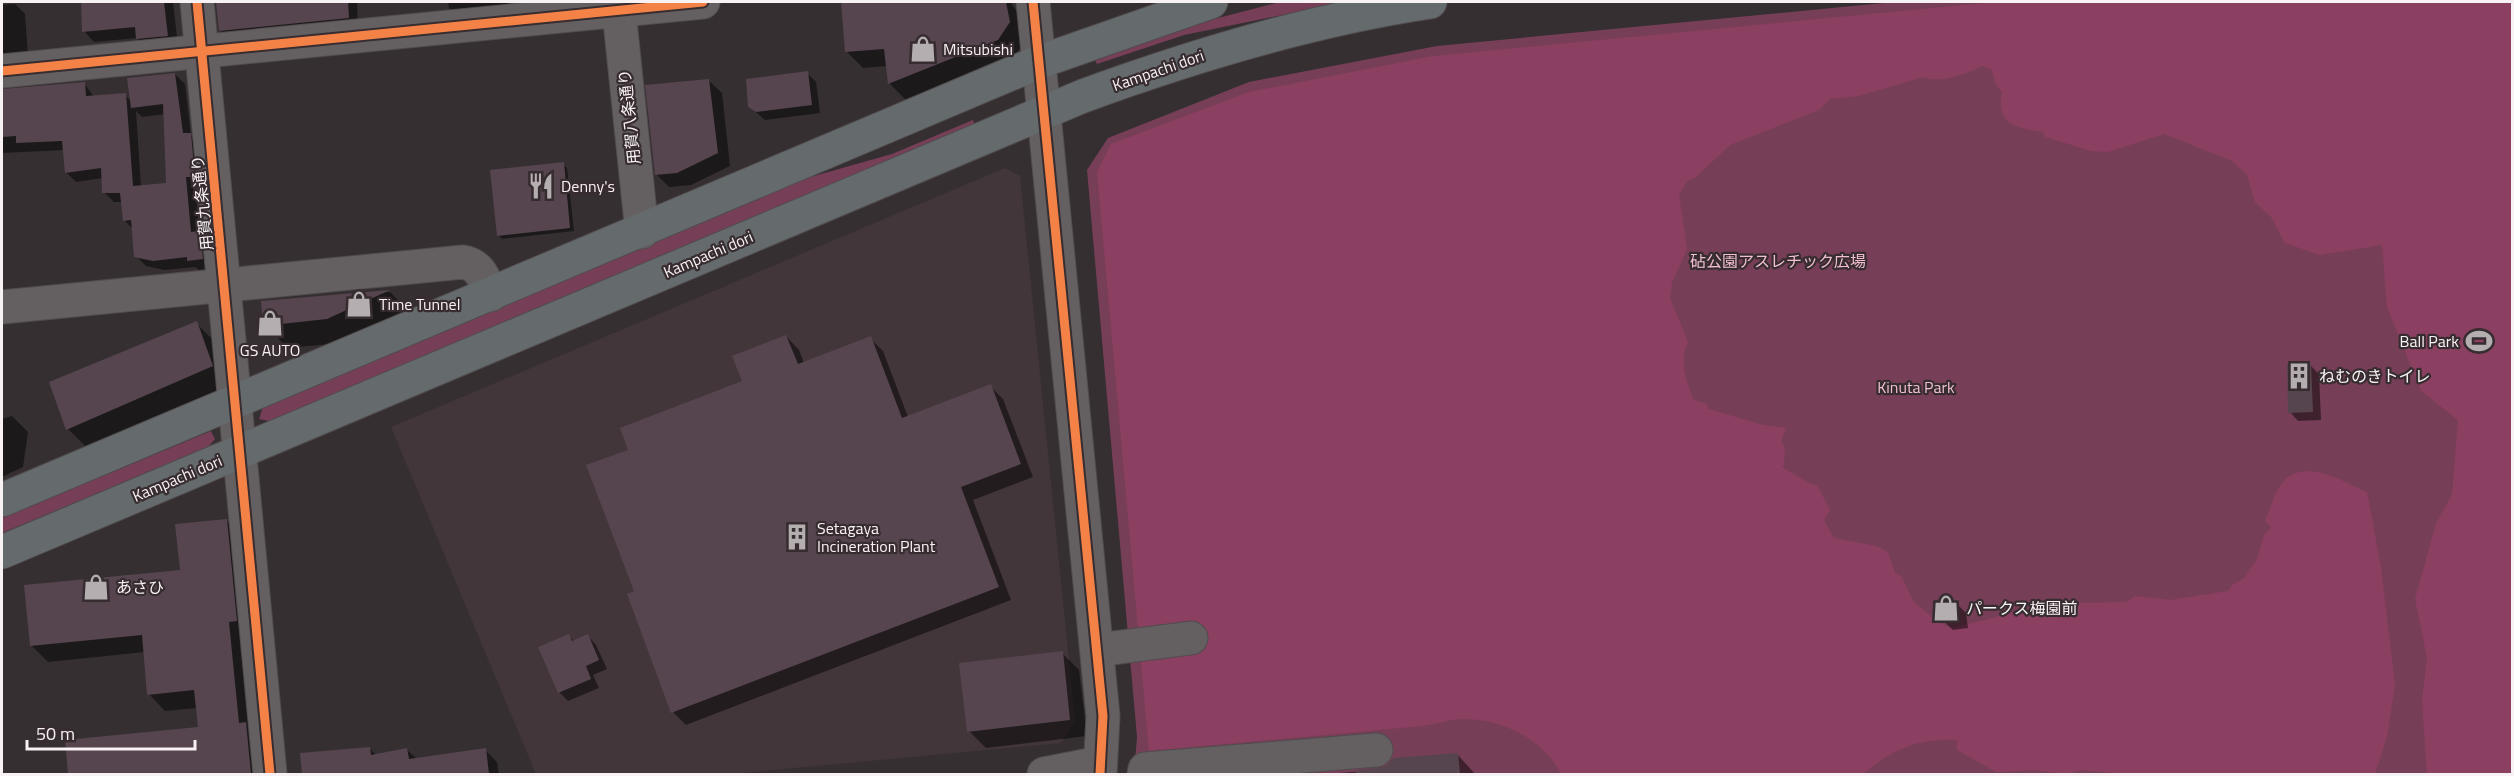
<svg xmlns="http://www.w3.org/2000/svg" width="2514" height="776" font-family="'Titillium Web','Noto Sans JP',sans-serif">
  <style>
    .built { fill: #43363a }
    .green { fill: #773f57 }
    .forest { fill: #8b3f61 }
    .shadow { fill: #0007; fill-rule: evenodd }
    .building { fill: #56454e }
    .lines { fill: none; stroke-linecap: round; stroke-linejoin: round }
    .minor-casing { stroke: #514c4e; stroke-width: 35 }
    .major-casing { stroke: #514c4e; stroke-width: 35 }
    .minor { stroke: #646062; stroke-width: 33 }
    .major { stroke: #656a6c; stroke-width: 33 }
    .cycleway-casing { stroke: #372d31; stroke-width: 13 }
    .cycleway { stroke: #f48246; stroke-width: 9 }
    .labels { text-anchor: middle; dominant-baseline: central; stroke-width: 4.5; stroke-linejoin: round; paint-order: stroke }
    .poi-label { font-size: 16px; fill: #f8f2f4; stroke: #372d31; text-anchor: start }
    .street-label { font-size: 16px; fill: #f8f2f4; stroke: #372d31 }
    .park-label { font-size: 16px; fill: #f1bfd1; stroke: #372d31 }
  </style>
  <rect width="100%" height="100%" fill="#352f32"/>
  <polygon class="built" points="1005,168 1020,176 1075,721 1061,743 731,774 536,774 391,427"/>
  <g class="green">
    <polygon points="1280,2 1346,2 1184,35 1097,64 1094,58 1203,22"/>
    <polygon points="1894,2 2512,2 2512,774 1134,774 1137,737 1087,170 1108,138 1249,82 1437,46"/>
    <polygon points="973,120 975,125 269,421 259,419 263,407 807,178 892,154"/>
    <polygon points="211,431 215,439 208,447 2,533 2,518"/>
  </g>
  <path class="forest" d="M1995 2H2512V774H2427L2422 700 2427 658 2415 599 2436 524 2452 494 2458 420 2421 391 2387 307 2382 245 2319 255 2285 243 2271 217 2255 202 2247 175 2232 161 2164 134 2108 152 2091 151 2045 137 2043 132C2015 128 1996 124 2002 92L1995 83 1992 70 1982 66C1966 74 1940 84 1923 77L1859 96 1830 99 1819 110 1730 145 1695 178 1687 181 1679 195 1687 249 1672 283 1670 298 1688 342C1679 362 1686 381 1694 400L1707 404 1709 409 1763 425 1786 428 1781 441 1785 448 1784 465 1782 467 1809 483 1817 485 1830 510 1824 520 1834 538 1876 546 1888 552 1895 573 1902 577 1913 601 1938 622 1952 628 2016 612 2034 617 2067 612 2077 603 2126 602 2136 596 2170 600 2228 591 2233 584 2243 579 2257 559 2264 535 2271 527 2265 521C2270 510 2275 490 2283 482 2305 457 2343 482 2367 492L2381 567 2395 684 2387 737 2375 774H2125L2083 770 2063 774 2035 770 1996 772 1957 750V740C1918 738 1893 749 1863 774H1561C1544 740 1503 719 1464 719 1451 719 1436 724 1422 726L1149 751 1097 172 1111 144 1249 92 1433 56Z"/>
  <g class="shadow">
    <polygon points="81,2 173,2 178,46 148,49 137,38 94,42 84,31"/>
    <polygon points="217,2 357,2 358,27 230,40 220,30"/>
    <polygon points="448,2 569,2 569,3 499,5 500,16 461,20 449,8"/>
    <polygon points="842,2 1010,2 1023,20 1026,39 1014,57 906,100 889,83 887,66 863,68 846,51"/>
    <polygon points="15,4 25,14 28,57 2,65 2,5"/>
    <polygon points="807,73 816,82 820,113 765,120 749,106"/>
    <path d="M175 74 185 84 191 136 200 144 204 186 195 187 200 233 209 242 212 269 199 270 195 267 164 270 146 266 136 256 133 229 124 220 123 202H114L104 192 103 178 76 182 66 172 64 150 2 153V91L84 83 94 97 125 95 131 101ZM136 111 142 117 165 114 167 184 141 187Z"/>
    <polygon points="708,80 722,93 730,166 691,185 669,187 656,174"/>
    <polygon points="563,164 567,168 574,231 502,239 498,235"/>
    <polygon points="390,292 412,314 351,342 288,348 264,325 263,302"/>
    <polygon points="196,323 219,346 235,390 91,452 68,429"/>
    <polygon points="786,336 799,350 804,363 870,338 883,351 908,417 990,386 1003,399 1033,477 973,500 1011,600 686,725 673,712 636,592 630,450 744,382"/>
    <polygon points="2310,365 2319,374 2321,420 2298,421 2290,412"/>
    <polygon points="12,416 28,432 23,467 2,477 2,419"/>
    <polygon points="226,520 243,537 267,774 70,774 66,742 199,728 197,708 165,711 149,694 145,652 48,662 31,645 181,572"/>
    <polygon points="1953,600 1966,613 1968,628 1953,630 1939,617"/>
    <polygon points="569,636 575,642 588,636 596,645 607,669 593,675 599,688 568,701 559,692"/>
    <polygon points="1062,653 1079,670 1087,736 986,748 969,731"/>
    <polygon points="370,749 376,755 407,750 417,759 485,750 497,762 499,774 304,774 302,754"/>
    <polygon points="1458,755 1475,774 1326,774 1378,770"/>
  </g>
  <g class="building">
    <polygon points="81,2 164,2 168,36 136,39 135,27 82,32"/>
    <polygon points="216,2 348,2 349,18 219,31"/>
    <polygon points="841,2 1006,2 1010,22 998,40 888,84 884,49 845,52"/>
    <polygon points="808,71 812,105 756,112 748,107 746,79"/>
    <polygon points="175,73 183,133 191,133 195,177 186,177 191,232 200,231 203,259 187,261 187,257 153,261 134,257 131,220 123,221 120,193 102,193 101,168 65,173 62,141 16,143 16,136 2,137 2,89 85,82 86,96 126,93 133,186 166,183 163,104 131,108 127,78"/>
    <polygon points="709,79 718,153 677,173 655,175 645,85"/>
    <polygon points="564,162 570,228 497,236 490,170"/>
    <polygon points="390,290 327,319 263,326 261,301"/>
    <polygon points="197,321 213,366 66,430 49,382"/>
    <polygon points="786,335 798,364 871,336 902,418 991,384 1021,464 961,487 999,587 671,713 627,594 634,591 586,465 628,450 620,428 742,381 732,356"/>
    <polygon points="2287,364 2311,364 2313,412 2288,413"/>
    <polygon points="227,519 237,621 229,622 239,723 246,722 251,774 68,774 65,740 198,727 194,690 147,695 142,635 30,646 24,585 180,570 175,524"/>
    <polygon points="1954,598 1956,616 1938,617 1936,600"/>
    <polygon points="569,634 572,641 588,634 599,660 586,666 591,679 558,693 538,647"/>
    <polygon points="1063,651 1070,720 967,732 959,663"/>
    <polygon points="370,747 371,755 407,748 409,759 486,748 489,774 302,774 300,753"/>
    <polygon points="1458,753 1460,774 1356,774 1355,771 1386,766 1393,758"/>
  </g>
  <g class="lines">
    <g class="minor-casing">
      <g id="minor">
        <polyline points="197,2 270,774"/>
        <polyline points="618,2 642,232"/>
        <polyline points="1033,2 1103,716 1100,774"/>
        <polyline points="2,71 703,2"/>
        <path d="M2 307 463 262C481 265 484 279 491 295"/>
        <polyline points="1097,650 1191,638"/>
        <polyline points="1044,774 1100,763"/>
        <polyline points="1144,774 1145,769 1376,750"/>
      </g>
    </g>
    <g class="major-casing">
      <g id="major">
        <polyline points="2,500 1039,62 1211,2"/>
        <path d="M2 552 1083 96C1195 55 1311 20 1430 2"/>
      </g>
    </g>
    <use href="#minor" class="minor"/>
    <use href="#major" class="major"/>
    <g class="cycleway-casing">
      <g id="cycleway">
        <polyline points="197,2 270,774"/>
        <polyline points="1033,2 1103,716 1100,774"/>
        <polyline points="2,71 703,2"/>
      </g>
    </g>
    <use href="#cycleway" class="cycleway"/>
  </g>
  <defs>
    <g id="shop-bare" transform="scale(2.07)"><path d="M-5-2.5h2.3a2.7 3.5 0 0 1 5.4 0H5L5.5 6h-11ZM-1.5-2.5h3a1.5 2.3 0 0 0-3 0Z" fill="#b4aeb0" stroke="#372d31" stroke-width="2.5" paint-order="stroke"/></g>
    <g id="restaurant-bare" transform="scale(2.07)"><path d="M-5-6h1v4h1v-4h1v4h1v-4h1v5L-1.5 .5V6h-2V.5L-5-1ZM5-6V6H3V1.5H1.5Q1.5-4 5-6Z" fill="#b4aeb0" stroke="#372d31" stroke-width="2.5" paint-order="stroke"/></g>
    <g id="stadium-bare" transform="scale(2.07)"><path d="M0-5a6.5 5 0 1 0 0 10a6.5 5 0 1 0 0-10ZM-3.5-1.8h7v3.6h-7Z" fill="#b4aeb0" stroke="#372d31" stroke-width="2.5" paint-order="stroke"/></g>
    <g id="building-bare" transform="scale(2.07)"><path d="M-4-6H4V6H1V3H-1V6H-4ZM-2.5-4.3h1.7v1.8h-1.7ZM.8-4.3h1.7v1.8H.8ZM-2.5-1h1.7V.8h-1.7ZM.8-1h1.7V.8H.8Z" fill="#b4aeb0" stroke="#372d31" stroke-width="2.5" paint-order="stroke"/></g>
  </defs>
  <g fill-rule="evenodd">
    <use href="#shop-bare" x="923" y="49"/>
    <use href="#restaurant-bare" x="541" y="186"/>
    <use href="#shop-bare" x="359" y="304"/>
    <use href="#shop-bare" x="270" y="323"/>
    <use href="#stadium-bare" x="2479" y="341"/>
    <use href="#building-bare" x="2299" y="376"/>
    <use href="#building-bare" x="797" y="537"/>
    <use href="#shop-bare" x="96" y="587"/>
    <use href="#shop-bare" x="1946" y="608"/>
  </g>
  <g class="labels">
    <g class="poi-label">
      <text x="943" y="49">Mitsubishi</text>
      <text x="561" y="186">Denny's</text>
      <text x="379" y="304">Time Tunnel</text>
      <text x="2459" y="341" text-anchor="end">Ball Park</text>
      <text x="270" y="350" text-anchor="middle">GS AUTO</text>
      <text x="2319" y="376">ねむのきトイレ</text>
      <text x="817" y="528">Setagaya<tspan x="817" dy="18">Incineration Plant</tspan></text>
      <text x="116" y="587">あさひ</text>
      <text x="1966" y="608">パークス梅園前</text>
    </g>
    <g class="street-label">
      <text transform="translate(1158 70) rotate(-19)">Kampachi dori</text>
      <text transform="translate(629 117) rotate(-96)">用賀八条通り</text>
      <text transform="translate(202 203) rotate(-96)">用賀九条通り</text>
      <text transform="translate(708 254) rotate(-23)">Kampachi dori</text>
      <text transform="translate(177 478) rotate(-23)">Kampachi dori</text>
    </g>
    <g class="park-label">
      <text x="1778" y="261">砧公園アスレチック広場</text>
      <text x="1916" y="387">Kinuta Park</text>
    </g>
  </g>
  <rect width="2514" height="776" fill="none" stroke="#f8f2f4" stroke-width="6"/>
  <path d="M27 740v9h168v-9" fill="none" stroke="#f8f2f4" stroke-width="3"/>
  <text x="36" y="740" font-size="18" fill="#f8f2f4" stroke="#372d31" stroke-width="4.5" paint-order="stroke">50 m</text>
</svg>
